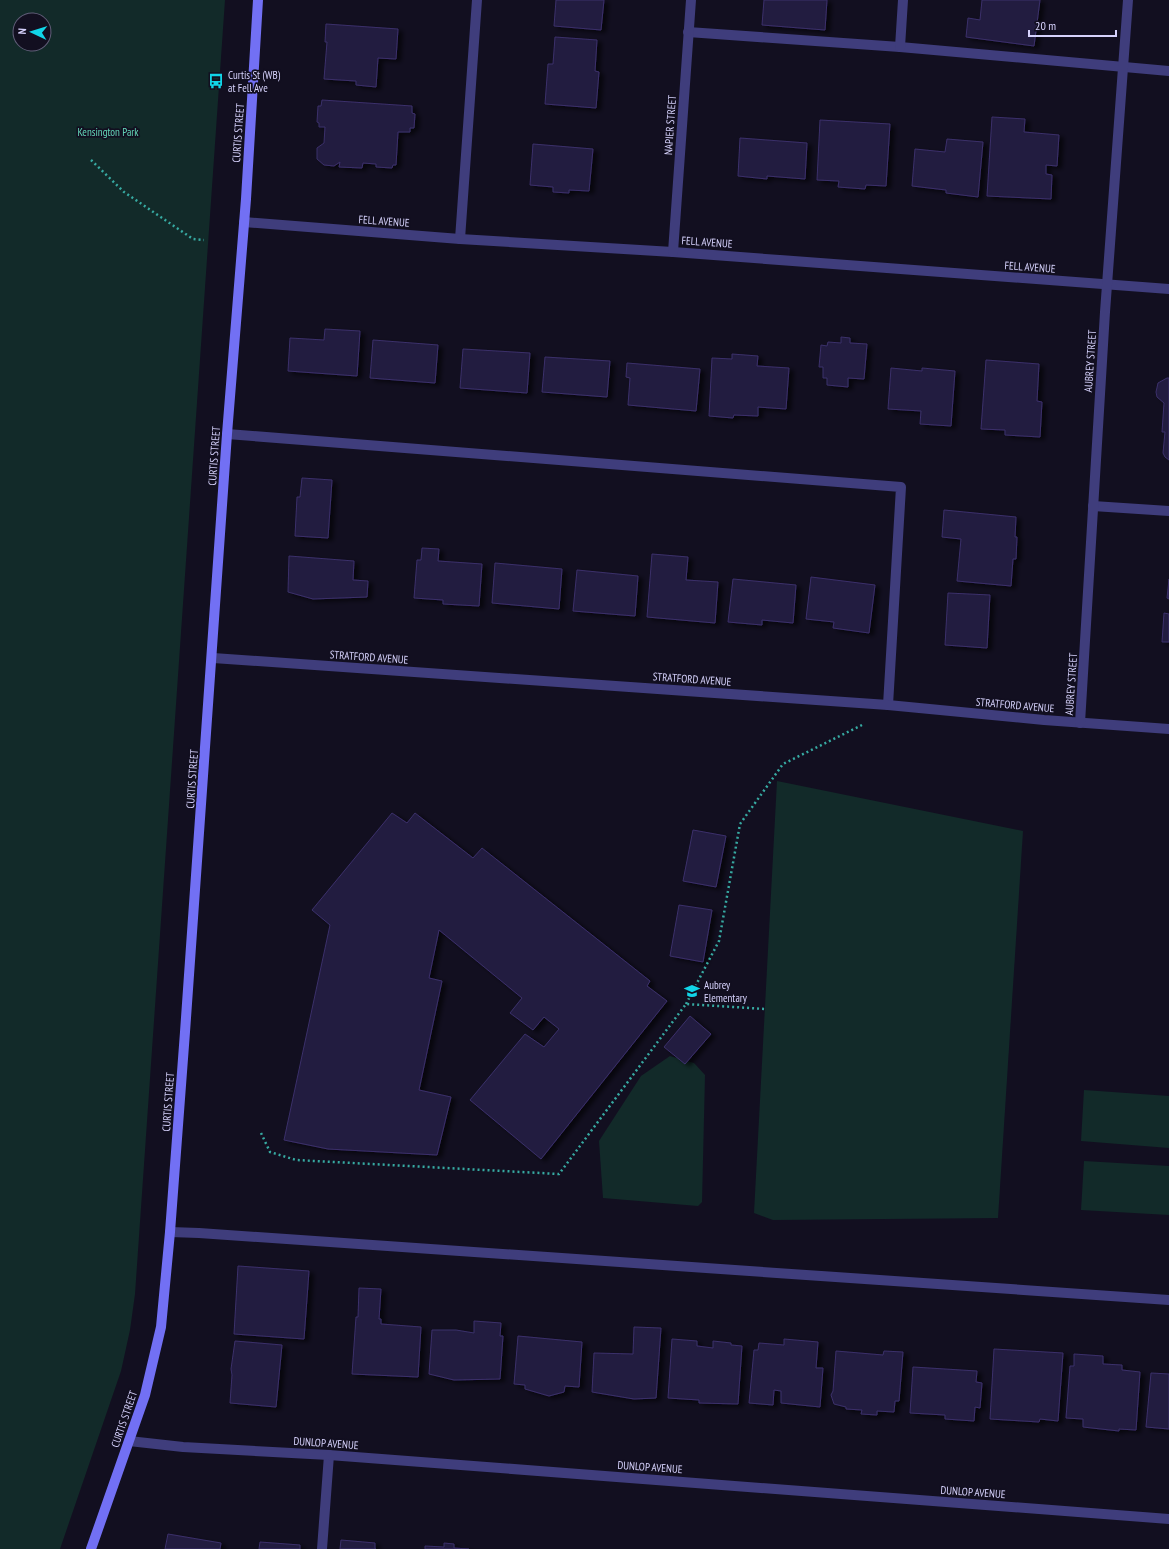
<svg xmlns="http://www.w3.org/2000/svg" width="1169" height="1549" font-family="'PT Sans Narrow',sans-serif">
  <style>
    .green { fill: #122a29; fill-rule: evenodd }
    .building { fill: #231c40; stroke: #3b306a; filter: url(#shadow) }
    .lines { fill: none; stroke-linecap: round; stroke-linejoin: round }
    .path { stroke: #37aaa2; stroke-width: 2.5; stroke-dasharray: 2 3; stroke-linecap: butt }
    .lane { stroke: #3f3d7c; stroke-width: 10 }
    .street { stroke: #3f3d7c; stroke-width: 10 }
    .secondary { stroke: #7270f4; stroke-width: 10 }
    .labels { text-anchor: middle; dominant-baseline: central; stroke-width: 3.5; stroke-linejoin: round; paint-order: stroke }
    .poi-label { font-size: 11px; fill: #d6d2fc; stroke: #120f20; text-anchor: start }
    .street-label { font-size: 11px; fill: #d6d2fc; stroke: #120f20 }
    .park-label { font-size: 11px; fill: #63d6b8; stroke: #120f20 }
  </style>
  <defs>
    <filter id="shadow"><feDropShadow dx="4.5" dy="2.5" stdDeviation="2" flood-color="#0009"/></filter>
  </defs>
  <rect width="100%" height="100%" fill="#120f20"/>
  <g class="green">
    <path d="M0 0H225L135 1294 130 1330 121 1371 60 1549H0ZM20 20H44V44H20Z"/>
    <polygon points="777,781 1023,831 998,1218 773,1220 754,1213"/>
    <polygon points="670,1056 694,1063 705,1075 702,1202 698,1206 603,1198 599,1141 641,1076"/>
    <polygon points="1084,1090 1169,1096 1169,1148 1081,1141"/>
    <polygon points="1084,1161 1169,1166 1169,1215 1081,1210"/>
  </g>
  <g class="building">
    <polygon points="556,0 604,0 601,30 554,26"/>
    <polygon points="764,0 827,0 825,30 762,25"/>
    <polygon points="982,0 1040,0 1034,46 966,37 968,18 980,20"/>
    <polygon points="326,24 398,29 396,59 378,58 376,87 356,85 356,81 324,79 327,42 325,42"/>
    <polygon points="555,37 597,40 595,71 599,72 596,108 545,104 548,64 553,64"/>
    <polygon points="322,100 412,106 412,113 415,114 414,128 410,128 410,132 398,132 396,165 393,165 392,168 376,167 376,164 363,163 362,168 339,167 340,162 334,166 324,165 317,159 317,148 324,143 325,127 319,127 319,123 317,122 318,106 321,106"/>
    <polygon points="992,117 1025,119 1024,132 1059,135 1057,166 1046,165 1046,174 1052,175 1051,199 987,196"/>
    <polygon points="820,120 890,124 886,186 866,185 865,189 838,187 839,181 817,180"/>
    <polygon points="740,138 807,143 805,179 767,176 767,179 738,176"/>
    <polygon points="947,139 983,142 978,197 946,193 946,190 912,186 915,149 945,152"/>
    <polygon points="533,144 593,149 589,191 569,190 569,193 553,192 553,187 530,185"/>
    <polygon points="325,329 360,331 357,376 288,371 290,338 324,340"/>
    <polygon points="841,337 850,338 850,343 867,344 864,379 848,378 848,387 827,385 827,378 823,378 823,367 819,367 821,345 827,346 828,342 841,343"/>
    <polygon points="373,340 438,345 435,383 370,378"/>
    <polygon points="463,349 530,353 527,393 460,388"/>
    <polygon points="732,354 758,356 757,366 789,368 786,409 758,407 758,416 734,415 733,418 709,416 712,358 732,359"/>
    <polygon points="545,357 610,361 607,397 542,392"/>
    <polygon points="986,360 1039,364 1037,401 1042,402 1040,437 1005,435 1005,430 981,429"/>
    <polygon points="627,363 700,369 696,411 628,405 630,378 626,377"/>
    <polygon points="891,368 922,371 922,368 955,371 951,426 920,424 921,411 888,409"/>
    <polygon points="1167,378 1169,378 1169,460 1165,457 1163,453 1165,432 1162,432 1164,403 1157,397 1156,392 1158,383"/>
    <polygon points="302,478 332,480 328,538 295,536 297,497 300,497"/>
    <polygon points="944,510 1016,517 1015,537 1017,537 1016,559 1013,559 1011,586 957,581 961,539 942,537"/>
    <polygon points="422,548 439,549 438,561 482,564 479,606 443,604 443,600 414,598 417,560 421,560"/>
    <polygon points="652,554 688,557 686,580 718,582 715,623 647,617"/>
    <polygon points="289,556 354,561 353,580 368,581 367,597 313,599 288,592"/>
    <polygon points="495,563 562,569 559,609 492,603"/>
    <polygon points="577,570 638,576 635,616 573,611"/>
    <polygon points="811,577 875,585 869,633 833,628 834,622 806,619"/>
    <polygon points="733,579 796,585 793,623 762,620 762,625 728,622"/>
    <polygon points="1169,579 1169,599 1167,598"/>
    <polygon points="948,593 990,595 987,648 945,645"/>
    <polygon points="1164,613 1169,614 1169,642 1162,642"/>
    <polygon points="392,813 407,823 415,813 473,858 482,848 650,981 647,986 667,1001 541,1159 470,1100 525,1034 544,1047 559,1029 544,1017 533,1030 510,1013 522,998 439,930 429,978 442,981 419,1090 451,1097 437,1155 328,1149 284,1140 330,925 312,910"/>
    <polygon points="693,830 726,836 716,887 683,881"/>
    <polygon points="679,905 712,910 703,962 670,956"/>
    <polygon points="690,1016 711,1034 685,1064 664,1047"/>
    <polygon points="238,1266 309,1271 304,1339 234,1334"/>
    <polygon points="359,1288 381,1289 379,1319 381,1319 381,1324 421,1327 418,1377 352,1374 356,1317 358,1317"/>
    <polygon points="474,1321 501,1323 500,1336 503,1336 500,1379 454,1380 429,1374 432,1330 456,1330 474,1333"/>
    <polygon points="634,1327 661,1328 656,1398 634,1399 592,1392 594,1353 633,1354"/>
    <polygon points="518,1336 582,1342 579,1387 565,1386 564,1392 549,1396 525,1389 525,1385 514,1384"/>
    <polygon points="672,1339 697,1341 697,1346 713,1348 713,1341 731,1343 731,1345 742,1346 738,1404 699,1403 699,1400 668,1398"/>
    <polygon points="784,1339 818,1342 816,1368 823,1368 820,1407 781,1403 781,1391 774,1390 773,1405 749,1403 754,1350 758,1350 759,1343 784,1345"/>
    <polygon points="235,1341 282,1345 276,1407 230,1403 232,1375 231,1369"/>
    <polygon points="994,1349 1063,1353 1058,1421 1040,1419 1039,1422 990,1419"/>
    <polygon points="836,1351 883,1355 884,1351 903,1352 899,1401 895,1401 894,1412 877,1411 877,1415 861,1414 862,1410 846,1409 846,1407 834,1404 831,1395 833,1391"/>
    <polygon points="1074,1354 1103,1356 1103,1364 1122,1365 1122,1370 1140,1372 1136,1430 1119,1429 1119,1431 1083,1427 1083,1419 1066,1418 1070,1366 1074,1366"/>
    <polygon points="913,1367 977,1371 976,1382 982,1383 980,1408 975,1407 974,1421 945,1419 945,1415 910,1413"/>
    <polygon points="1151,1373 1169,1374 1169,1429 1146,1427"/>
    <polygon points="168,1534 221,1543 220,1549 165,1549"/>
    <polygon points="341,1540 375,1543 375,1549 376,1549 340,1549"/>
    <polygon points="260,1542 300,1545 300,1549 259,1549"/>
    <polygon points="444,1543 454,1544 454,1548 469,1549 425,1549 425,1546 444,1547"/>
  </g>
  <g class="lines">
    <g class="path">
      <polyline points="91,160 124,192 193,239 204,240"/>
      <polyline points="686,1004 719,941 740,824 783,764 862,725"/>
      <polyline points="261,1133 270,1152 296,1160 559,1174 686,1004 765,1009"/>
    </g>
    <g class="lane">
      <polyline points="688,32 900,47 1169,71"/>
      <polyline points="900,47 903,0"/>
      <polyline points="460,239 477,0"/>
      <polyline points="227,434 901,487 888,705"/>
      <polyline points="1093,506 1169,511"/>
      <polyline points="170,1232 199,1233 1169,1300"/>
      <polyline points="322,1549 329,1455"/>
    </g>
    <g class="street">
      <polyline points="244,222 460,239 673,252 1169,289"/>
      <polyline points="673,252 691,0"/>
      <polyline points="213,658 888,705 1044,720 1169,729"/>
      <polyline points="1080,723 1105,312 1128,0"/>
      <polyline points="129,1441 183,1447 329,1455 1169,1519"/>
    </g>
    <polyline class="secondary" points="91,1549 145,1395 161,1327 170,1232 185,1032 227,434 246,199 258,0"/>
  </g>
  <defs>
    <g id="bus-bare" transform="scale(1.2)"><path d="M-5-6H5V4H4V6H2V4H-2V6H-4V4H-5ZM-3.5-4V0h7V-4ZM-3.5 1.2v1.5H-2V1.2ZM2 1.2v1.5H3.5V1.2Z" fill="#11d5e8" stroke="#120f20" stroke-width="2.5" paint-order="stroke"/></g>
    <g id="school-bare" transform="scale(1.2)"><path d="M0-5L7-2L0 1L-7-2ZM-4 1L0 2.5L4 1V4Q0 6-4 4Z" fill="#11d5e8" stroke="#120f20" stroke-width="2.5" paint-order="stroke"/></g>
  </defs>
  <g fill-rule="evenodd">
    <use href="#bus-bare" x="216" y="81"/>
    <use href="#school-bare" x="692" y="991"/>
  </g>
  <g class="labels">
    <g class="poi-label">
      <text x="228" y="75">Curtis St (WB)<tspan x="228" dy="13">at Fell Ave</tspan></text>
      <text x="704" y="985">Aubrey<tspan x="704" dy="13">Elementary</tspan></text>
    </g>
    <g class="street-label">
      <text transform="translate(670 125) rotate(-86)">NAPIER STREET</text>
      <text transform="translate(238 133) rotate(-86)">CURTIS STREET</text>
      <text transform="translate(384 221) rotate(4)">FELL AVENUE</text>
      <text transform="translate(707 242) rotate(4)">FELL AVENUE</text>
      <text transform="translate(1030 267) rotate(4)">FELL AVENUE</text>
      <text transform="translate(1090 361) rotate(-86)">AUBREY STREET</text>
      <text transform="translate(214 456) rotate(-86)">CURTIS STREET</text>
      <text transform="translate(369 657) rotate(4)">STRATFORD AVENUE</text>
      <text transform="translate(692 679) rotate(4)">STRATFORD AVENUE</text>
      <text transform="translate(1071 684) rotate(-86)">AUBREY STREET</text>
      <text transform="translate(1015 705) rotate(5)">STRATFORD AVENUE</text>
      <text transform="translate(192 779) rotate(-86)">CURTIS STREET</text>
      <text transform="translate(168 1102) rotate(-86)">CURTIS STREET</text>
      <text transform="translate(124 1419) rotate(-71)">CURTIS STREET</text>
      <text transform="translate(326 1443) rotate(4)">DUNLOP AVENUE</text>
      <text transform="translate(650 1467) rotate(4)">DUNLOP AVENUE</text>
      <text transform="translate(973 1492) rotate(4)">DUNLOP AVENUE</text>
    </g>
    <g class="park-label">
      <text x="108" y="132">Kensington Park</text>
    </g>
  </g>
  <g transform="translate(32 32) rotate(274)"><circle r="19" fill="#120f20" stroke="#605d78"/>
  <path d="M0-3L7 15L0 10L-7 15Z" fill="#11d5e8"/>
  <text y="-6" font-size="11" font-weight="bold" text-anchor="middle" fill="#d6d2fc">N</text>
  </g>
  <path d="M1029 30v6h87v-6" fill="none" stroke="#d6d2fc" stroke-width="2"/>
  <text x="1035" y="30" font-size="12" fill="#d6d2fc" stroke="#120f20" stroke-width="3" paint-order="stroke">20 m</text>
</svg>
